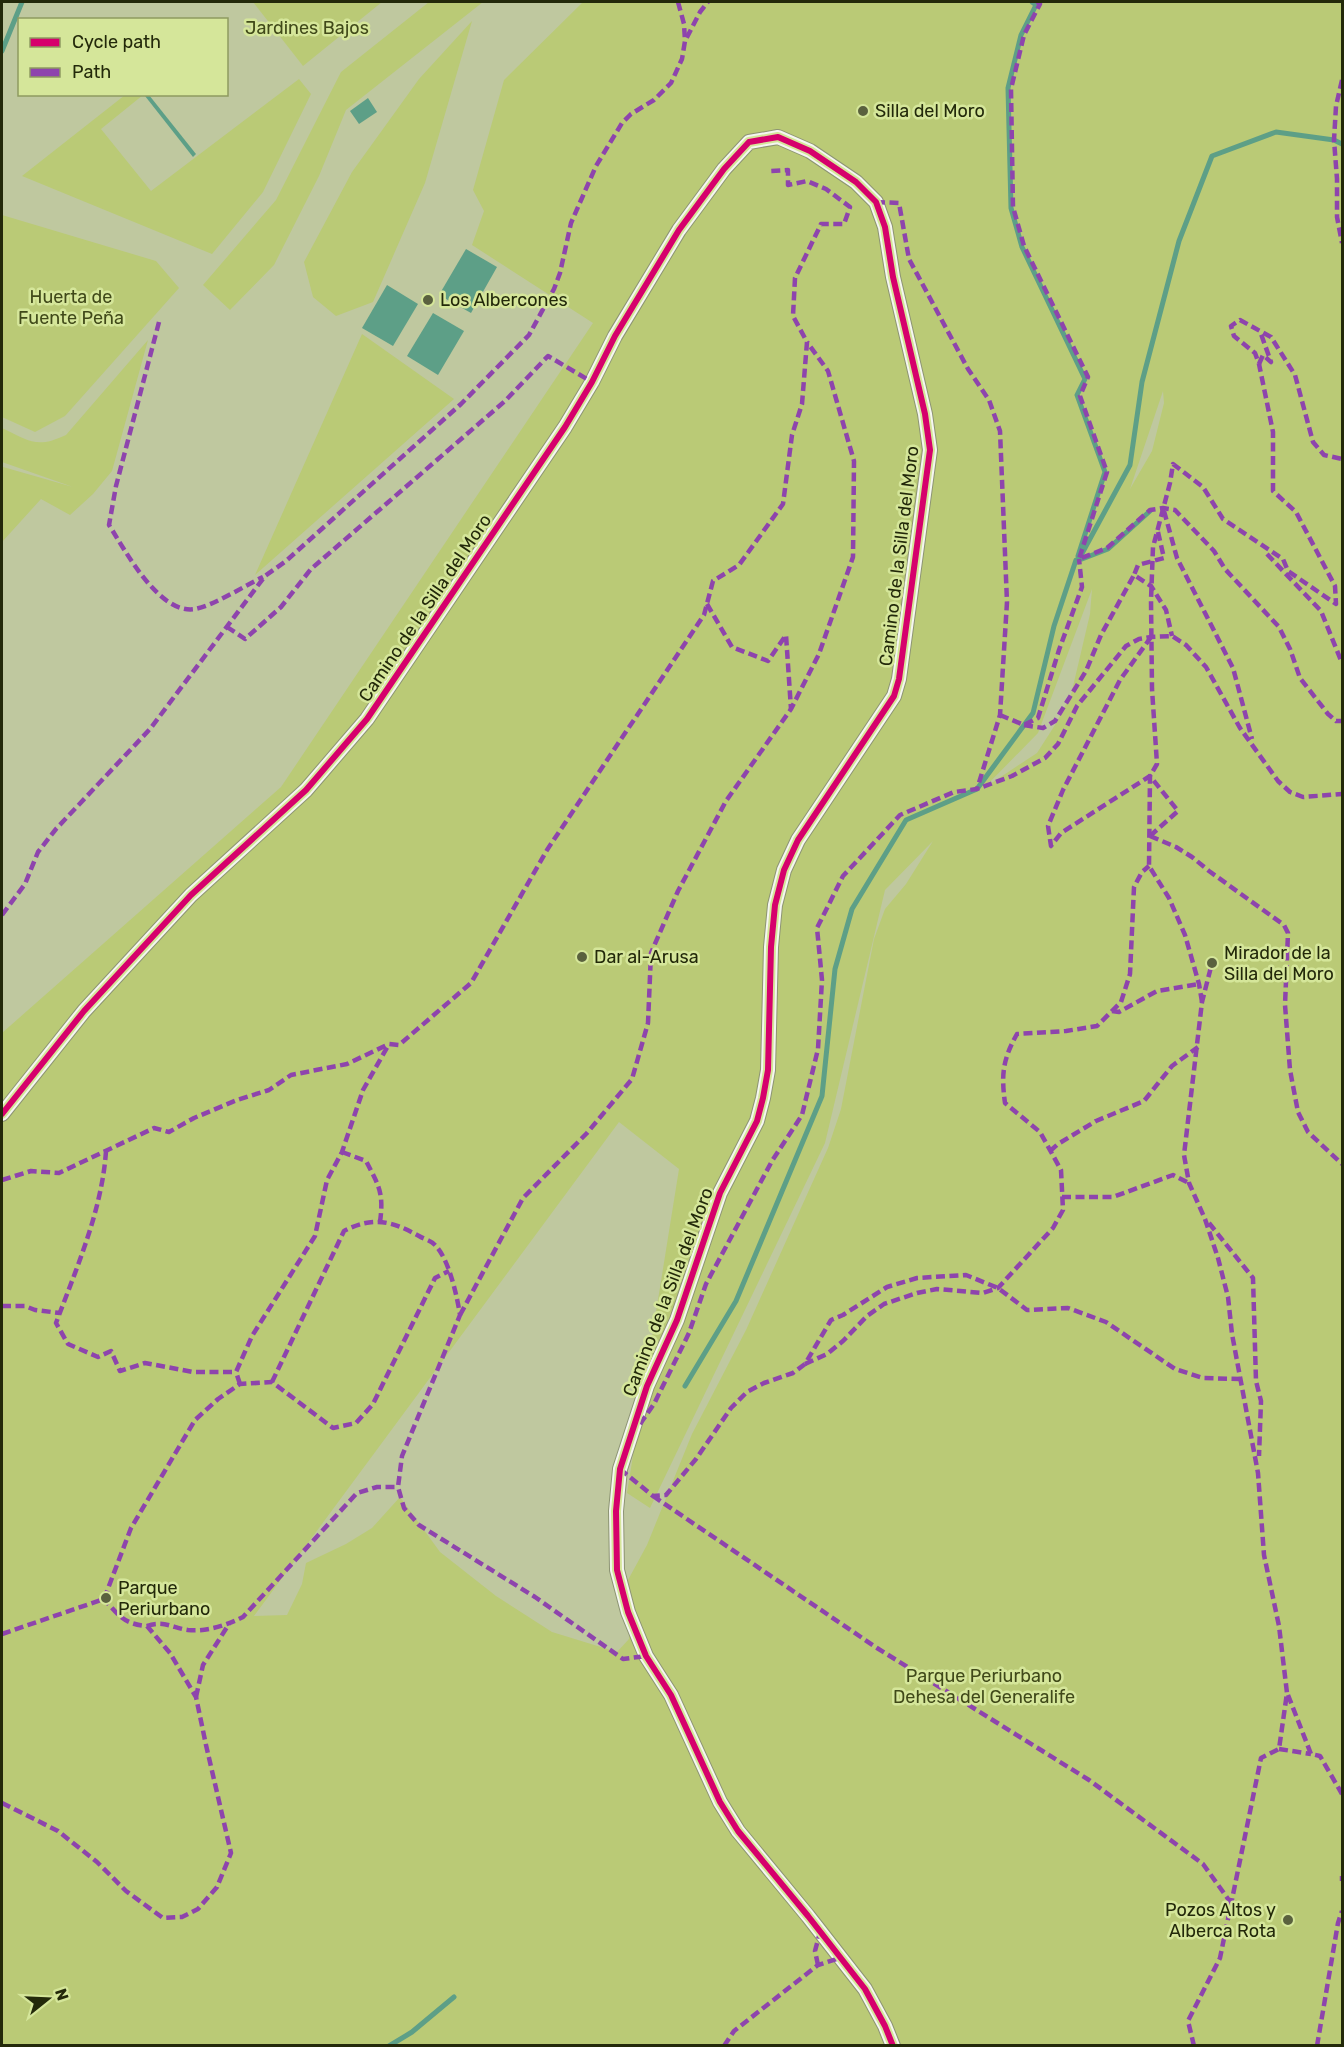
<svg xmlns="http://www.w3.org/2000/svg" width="1344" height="2047" font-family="Rubik,sans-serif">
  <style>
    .green { fill: #baca76; fill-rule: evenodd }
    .water { fill: #5d9f87 }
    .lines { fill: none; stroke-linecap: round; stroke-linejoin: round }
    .stream { stroke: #5d9f87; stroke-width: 5 }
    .minor-casing { stroke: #8d9474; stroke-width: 16 }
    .minor { stroke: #f5f7f1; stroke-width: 14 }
    .quiet { stroke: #8e44ad; stroke-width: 4.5; stroke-dasharray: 9 4.5; stroke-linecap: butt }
    .cycleway-casing { stroke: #d5e69a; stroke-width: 10 }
    .cycleway { stroke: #d6006c; stroke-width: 6 }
    .poi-dot { fill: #5a613e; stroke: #d5e69a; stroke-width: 2 }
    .labels { text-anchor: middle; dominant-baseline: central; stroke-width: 5; stroke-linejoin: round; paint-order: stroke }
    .park-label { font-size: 18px; fill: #404919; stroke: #d5e69a }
    .poi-label { font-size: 18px; fill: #23290a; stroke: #d5e69a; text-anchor: start }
    .street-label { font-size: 18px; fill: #23290a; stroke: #d5e69a }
  </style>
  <rect width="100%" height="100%" fill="#bfc89f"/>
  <g class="green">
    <polygon points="253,2 382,2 303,66"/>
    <polygon points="429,2 483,2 346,110 319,176 274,265 230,310 203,285 276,200 341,72"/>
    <path d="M583 2H1342V2045H2V1033L281 787 593 323 472 245 484 211 473 190 504 80ZM1163 391 1164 403 1152 451 1130 489ZM1092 589 1090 614 1071 695 1055 725 1037 753 984 788 1038 733ZM933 841 906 884 885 909 874 939 841 1109 828 1148 746 1330 692 1434 647 1545 628 1580 631 1614 629 1639 617 1652 552 1632 496 1596 440 1552 400 1497 372 1528 346 1544 306 1563 302 1584 287 1615 254 1616 619 1122 679 1169 627 1493 650 1508 825 1143 885 890Z"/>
    <polygon points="472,21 425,183 373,302 336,316 313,297 304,262 352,172 419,79"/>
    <polygon points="299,79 311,94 263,192 212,254 22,176 125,95 143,95 101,129 151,191"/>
    <polygon points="2,215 156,261 179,288 65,416 35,432 2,417"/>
    <polygon points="362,334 454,399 255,575"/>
    <path d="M148 340 112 471 93 494 70 515 41 499 2 542 3 467 73 487 2 462V428C30 441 36 449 66 435Z"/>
  </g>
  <g class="water">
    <polygon points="147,95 149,95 196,154 193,157 145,96"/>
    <polygon points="368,98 377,112 359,124 350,111"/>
    <polygon points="466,249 497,267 471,313 439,295"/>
    <polygon points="387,285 418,304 393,346 362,328"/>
    <polygon points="433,313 464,331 438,375 407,356"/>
  </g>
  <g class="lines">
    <g class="stream">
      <polyline points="1032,2 1036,5 1021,35 1008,88 1011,208 1022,247 1085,379 1077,395 1105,472 1078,556"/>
      <polyline points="2,51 22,2"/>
      <polyline points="1082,559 1108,549 1150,511"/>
      <polyline points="685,1386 736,1301 822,1096 835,969 852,909 906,820 977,789 1033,713 1054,626 1076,560 1079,559 1130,465 1142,382 1179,241 1212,156 1276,132 1334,140 1342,144"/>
      <polyline points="389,2046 412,2032 454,1997"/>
    </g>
    <g class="minor-casing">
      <polyline id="minor" points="2,1114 84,1011 191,895 306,790 367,719 565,427 592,382 615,336 679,230 724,169 749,142 778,137 810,151 856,182 876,202 885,227 893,277 925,414 930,450 899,679 894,696 798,840 784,870 775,905 771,947 768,1070 763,1098 757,1121 720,1193 677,1320 647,1386 620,1469 616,1511 617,1570 628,1612 646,1656 671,1695 720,1802 738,1831 808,1916 865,1989 885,2026 893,2046"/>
    </g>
    <use href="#minor" class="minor"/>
    <g class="quiet">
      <polyline points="678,2 684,24 685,41"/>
      <polyline points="1037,2 1040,4 1024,35 1011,89 1013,207 1024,246 1088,377 1080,396 1107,472 1079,559 1107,548 1150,510 1163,508 1175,510 1214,551 1225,569 1251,597 1279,627 1290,649 1300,678 1328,714 1336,721 1342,721"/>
      <polyline points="1342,80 1336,106 1334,140 1337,179 1337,217 1342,243"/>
      <polyline points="876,202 899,203 909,259 968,369 989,400 1000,431 1007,602 1000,715 977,789"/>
      <path d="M159 322 116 486 109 525C125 550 159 615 195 609 215 605 244 586 263 577"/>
      <polyline points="1259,364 1263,355 1271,362 1260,331"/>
      <polyline points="1164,511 1177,558 1233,668 1252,739"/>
      <polyline points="1158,532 1164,558 1138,565 1134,575 1151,586 1166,610 1172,636"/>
      <polyline points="1267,554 1321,611 1342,663"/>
      <polyline points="707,604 732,647 768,661 786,635 791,709"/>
      <polyline points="227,627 245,639 281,607 311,569 505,401 548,356 592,382"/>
      <polyline points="1000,715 1024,725 1038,718 1059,650 1082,587 1079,559"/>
      <polyline points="1024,725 1043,728 1055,721 1086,671 1101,635 1134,575"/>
      <polyline points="1150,836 1178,811 1150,776 1061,833 1051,846 1048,826 1063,790 1120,680 1151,637"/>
      <polyline points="1150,836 1176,847 1192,857 1209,871 1284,925 1288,933 1285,1005 1290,1070 1298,1112 1308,1132 1342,1164"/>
      <polyline points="2,915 25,884 38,852 56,829 150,729 265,576 286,561 461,404 529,335 554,289 560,273 571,223 596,166 622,123 631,114 654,100 671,83 682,59 685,41 700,12 708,2"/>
      <polyline points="1202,1002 1199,984 1185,935 1169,898 1149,866 1150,776 1157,764 1152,689 1151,600 1153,547 1170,483 1173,464 1203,487 1223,519 1283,559 1288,571 1336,604 1335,586 1296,512 1273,491 1273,432 1259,364 1255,353 1234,336 1231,326 1240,320 1271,337 1295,375 1313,442 1324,455 1342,459"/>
      <polyline points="1112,1011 1119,1012 1157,991 1199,984"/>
      <path d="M106 1151C102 1210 77 1267 56 1323L68 1344 98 1357 111 1351 120 1371 145 1363 193 1372H236"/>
      <polyline points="1050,1151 1058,1144 1096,1121 1144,1101 1172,1066 1198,1047"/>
      <path d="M342 1152 366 1161C379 1186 384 1193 380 1222"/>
      <polyline points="2,1180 31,1171 59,1173 154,1128 169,1132 194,1118 237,1100 269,1090 291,1075 347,1064 389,1044"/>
      <polyline points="1062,1197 1113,1197 1173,1175 1189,1183"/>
      <polyline points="1209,1223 1253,1278 1256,1381 1261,1401 1259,1456"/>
      <polyline points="2,1306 25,1306 35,1310 60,1313"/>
      <polyline points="460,1315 523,1198 587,1133 632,1079 648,1023 651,953 678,891 726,801 791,709 819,654 853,557 854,461 828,371 807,342"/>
      <path d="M805 1364 827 1354 843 1341 867 1316 884 1304 917 1293 937 1289 983 1293 998 1288 1053 1228 1063 1210 1061 1170 1040 1132 1005 1103C1001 1074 1003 1059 1017 1034L1066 1031 1097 1026 1121 1002 1130 974 1134 887 1142 872 1149 866"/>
      <path d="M272 1382 344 1231C373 1216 392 1221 419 1236 424 1239 432 1241 435 1245 449 1259 457 1296 460 1315L402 1456 398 1487 404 1508 419 1525 535 1597 623 1659 646 1656"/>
      <polyline points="240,1384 236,1372 252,1336 315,1236 327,1180 342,1152 363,1090 389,1044 399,1045 471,983 547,850 704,615 713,581 739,565 783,504 792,435 802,404 807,342 793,316 795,278 821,224 844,224 850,207 826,189 807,181 788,185 788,170 769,171"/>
      <polyline points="640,1424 654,1404 689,1333 706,1284 772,1161 802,1115 818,1049 822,980 817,928 843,876 900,815 954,792 977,789 1012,776 1045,758 1058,744 1077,706 1126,646 1139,639 1151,637 1172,636 1186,645 1206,667 1240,728 1278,781 1290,792 1303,797 1342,794"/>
      <polyline points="620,1469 653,1496 666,1495 696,1459 731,1408 747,1392 764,1383 793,1373 805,1364 831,1320 843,1315 887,1287 917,1278 966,1275 998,1288 1027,1310 1068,1308 1106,1322 1175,1369 1203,1378 1240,1379"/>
      <polyline points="653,1496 877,1648 1089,1780 1203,1864 1231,1903"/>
      <path d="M147 1626C163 1620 173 1628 188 1630 207 1632 227 1625 243 1617L357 1493 377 1487H398"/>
      <polyline points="2,1634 104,1599 131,1528 195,1420 218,1399 240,1384 272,1382 333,1428 356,1423 373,1404 435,1278 449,1271"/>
      <polyline points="1288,1695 1311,1754 1320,1756 1342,1794"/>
      <polyline points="196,1697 203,1665 229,1624"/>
      <polyline points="1279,1749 1311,1754"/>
      <path d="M2 1803 58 1831 97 1862 126 1891 163 1918 182 1917 198 1909 217 1887 231 1853 206 1745 196 1697 170 1653 147 1626C124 1624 119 1616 104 1599"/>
      <polyline points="1342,1876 1342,1881"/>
      <polyline points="818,1965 815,1951 820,1932"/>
      <polyline points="724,2046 734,2031 818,1965 840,1958"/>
      <polyline points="1194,2046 1188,2021 1220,1958 1261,1758 1279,1749 1287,1693 1279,1626 1264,1555 1258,1473 1232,1334 1228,1297 1218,1258 1205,1219 1189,1183 1184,1155 1202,1002 1212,963"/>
      <polyline points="1317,2046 1338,1923 1342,1911"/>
    </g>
    <g class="cycleway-casing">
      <polyline id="cycleway" points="2,1114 84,1011 191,895 306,790 367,719 565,427 592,382 615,336 679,230 724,169 749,142 778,137 810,151 856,182 876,202 885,227 893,277 925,414 930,450 899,679 894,696 798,840 784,870 775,905 771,947 768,1070 763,1098 757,1121 720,1193 677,1320 647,1386 620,1469 616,1511 617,1570 628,1612 646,1656 671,1695 720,1802 738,1831 808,1916 865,1989 885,2026 893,2046"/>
    </g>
    <use href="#cycleway" class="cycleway"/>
  </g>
  <g class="poi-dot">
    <circle cx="863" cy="111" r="6"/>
    <circle cx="428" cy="300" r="6"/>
    <circle cx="582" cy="957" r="6"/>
    <circle cx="1212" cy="963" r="6"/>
    <circle cx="106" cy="1598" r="6"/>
    <circle cx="1288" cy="1920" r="6"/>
  </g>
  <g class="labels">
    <g class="park-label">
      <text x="307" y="28">Jardines Bajos</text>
      <text x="71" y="297">Huerta de<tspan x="71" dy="21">Fuente Peña</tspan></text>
      <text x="984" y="1676">Parque Periurbano<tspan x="984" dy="21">Dehesa del Generalife</tspan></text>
    </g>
    <g class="poi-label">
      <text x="875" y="111">Silla del Moro</text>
      <text x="440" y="300">Los Albercones</text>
      <text x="1224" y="953">Mirador de la<tspan x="1224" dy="21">Silla del Moro</tspan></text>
      <text x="594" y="957">Dar al-Arusa</text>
      <text x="118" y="1588">Parque<tspan x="118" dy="21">Periurbano</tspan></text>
      <text x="1276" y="1910" text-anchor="end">Pozos Altos y<tspan x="1276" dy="21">Alberca Rota</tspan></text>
    </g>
    <g class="street-label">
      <text transform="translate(899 556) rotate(-83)">Camino de la Silla del Moro</text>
      <text transform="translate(425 608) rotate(-56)">Camino de la Silla del Moro</text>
      <text transform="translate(668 1292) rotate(-69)">Camino de la Silla del Moro</text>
    </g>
  </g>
  <rect width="1344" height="2047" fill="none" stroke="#23290a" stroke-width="6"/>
  <rect x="18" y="18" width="210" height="78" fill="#d5e69a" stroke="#8e9a60" stroke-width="1.5"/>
  <rect x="30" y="38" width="30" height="9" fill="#d6006c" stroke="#8e9a60" stroke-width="1.5"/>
  <text x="72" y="48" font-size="18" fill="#23290a">Cycle path</text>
  <rect x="30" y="68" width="30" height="9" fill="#8e44ad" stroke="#8e9a60" stroke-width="1.5"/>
  <text x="72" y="78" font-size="18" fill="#23290a">Path</text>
  <g transform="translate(48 1999) rotate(72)" stroke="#d5e69a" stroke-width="4.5" paint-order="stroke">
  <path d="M0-4.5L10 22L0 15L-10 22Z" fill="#23290a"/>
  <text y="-9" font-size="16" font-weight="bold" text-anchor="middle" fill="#23290a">N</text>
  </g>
</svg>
